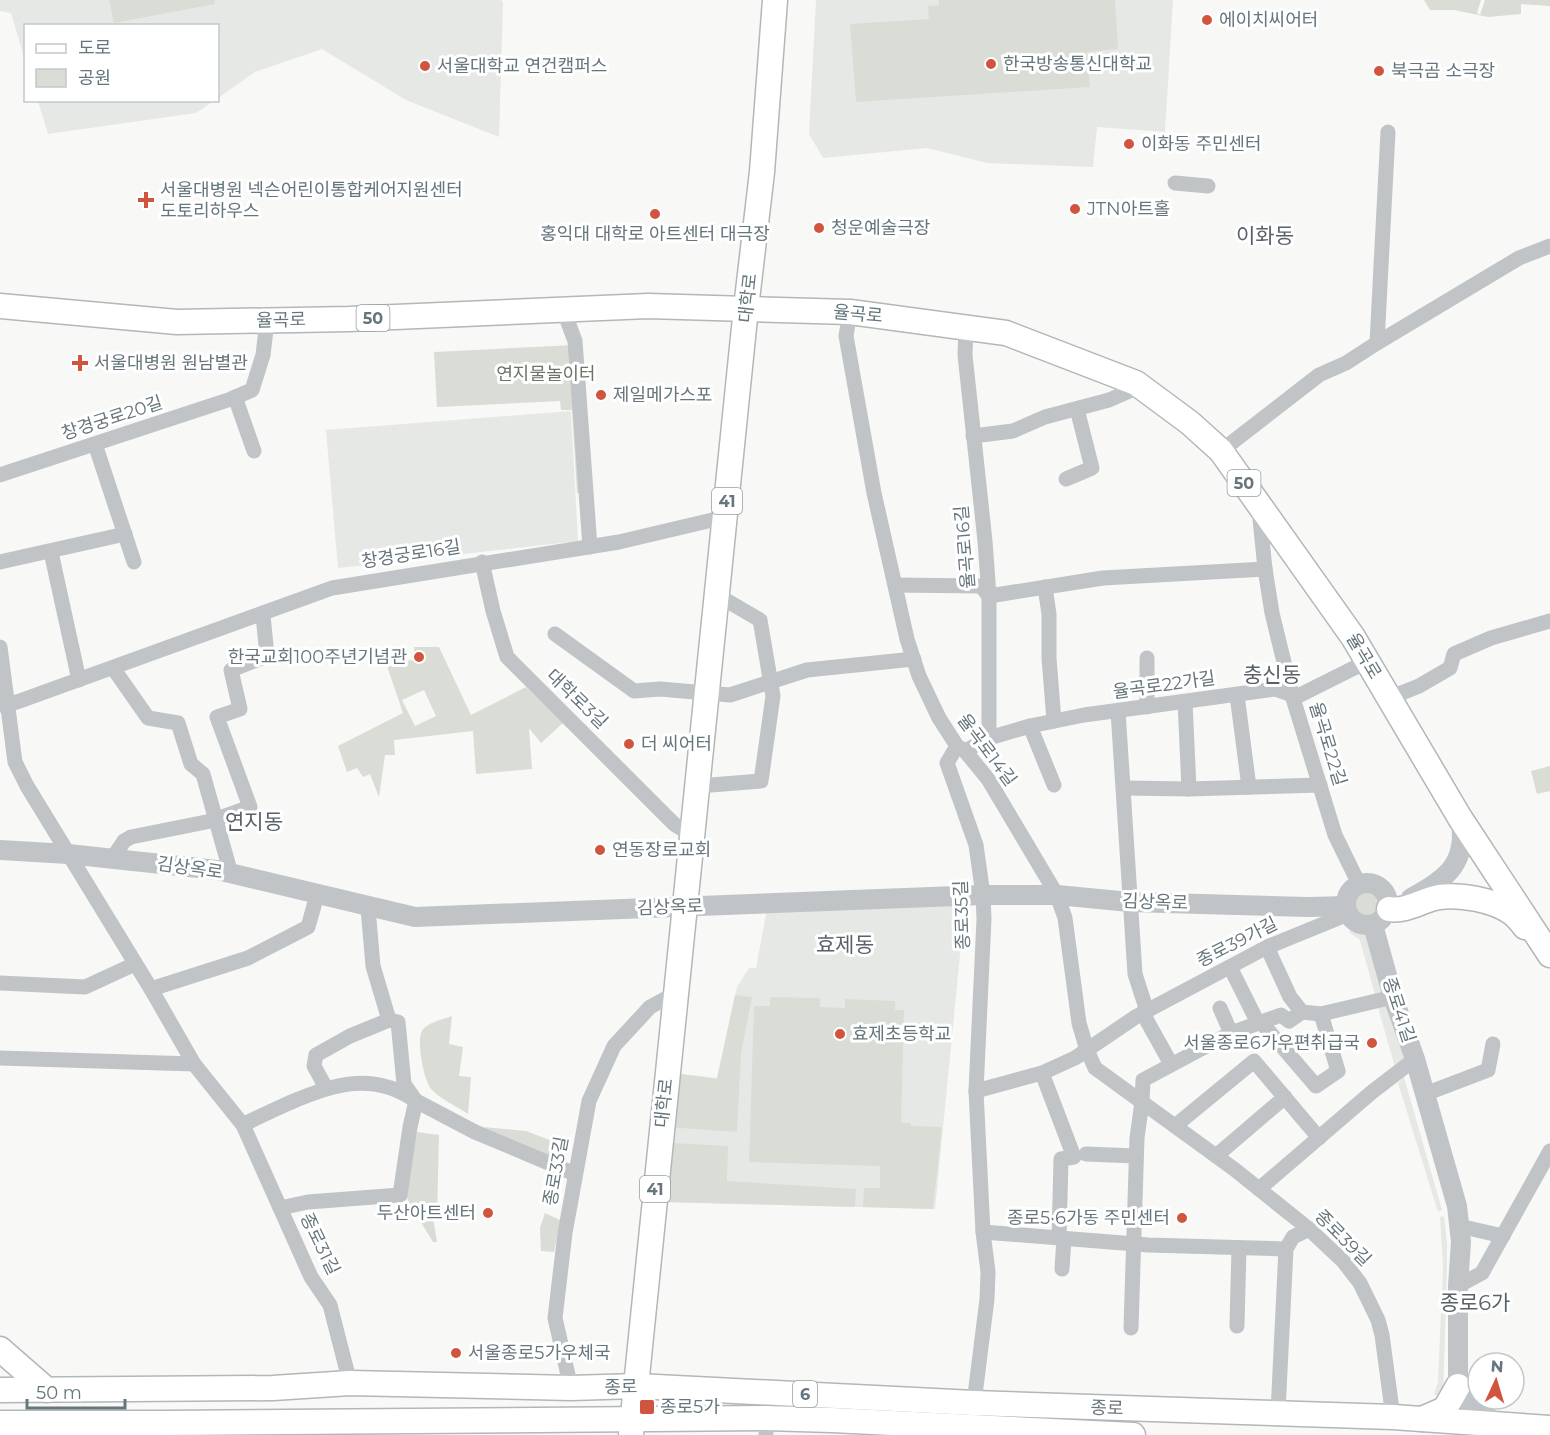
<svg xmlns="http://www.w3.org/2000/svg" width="1550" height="1435" font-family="Montserrat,'Noto Sans KR',sans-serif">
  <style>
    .built { fill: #e6e8e6 }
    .green { fill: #d9ddd6; fill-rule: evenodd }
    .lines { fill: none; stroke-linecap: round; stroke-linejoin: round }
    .primary-casing { stroke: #b2b7b9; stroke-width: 27 }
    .minor { stroke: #c0c4c7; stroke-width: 15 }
    .tertiary { stroke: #c0c4c7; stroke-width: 20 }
    .primary { stroke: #fff; stroke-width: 24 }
    .poi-dot { fill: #d0543e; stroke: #fff; stroke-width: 2 }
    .labels { text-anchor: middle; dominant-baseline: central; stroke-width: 6; stroke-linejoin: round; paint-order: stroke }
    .shield { fill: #fff; stroke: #949fa4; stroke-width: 1.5 }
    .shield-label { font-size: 16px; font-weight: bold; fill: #66767d }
    .poi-label { font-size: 18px; fill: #66767d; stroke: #fff; text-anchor: start }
    .street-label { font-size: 18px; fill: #66767d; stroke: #fff }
    .park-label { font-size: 18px; fill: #697665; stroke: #fff }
    .quarter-label { font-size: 21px; fill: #586369; stroke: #fff }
  </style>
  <rect width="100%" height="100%" fill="#f8f8f6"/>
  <g class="built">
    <polygon points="0,0 501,0 503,3 499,137 406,100 322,49 255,72 218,98 218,26 26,26 25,60 11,13 0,11"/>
    <polygon points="816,0 1173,0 1165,132 1097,127 1093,167 987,163 927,148 823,158 809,134"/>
    <polygon points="38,101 38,100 214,101 196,113 48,134"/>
    <polygon points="571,411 578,541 338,568 326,430"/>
    <polygon points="965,904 935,1209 660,1202 673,1073 717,1078 737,987 749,968 756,968 767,909"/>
    <polygon points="1352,926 1366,936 1382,993 1375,995 1360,940 1349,932"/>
    <polygon points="1386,1002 1405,1061 1395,1067 1377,1004"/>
    <polygon points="1404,1077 1442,1210 1438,1212 1398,1083"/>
    <polygon points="1444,1216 1447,1243 1447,1267 1443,1396 1434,1395 1438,1382 1443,1267 1440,1217"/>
  </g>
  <g class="green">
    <polygon points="109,0 214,0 215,4 114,23"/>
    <polygon points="939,0 1115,0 1118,49 1087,52 1090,87 856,102 850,24 929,19 928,6 939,5"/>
    <polygon points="1424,0 1481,0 1477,13 1480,15 1485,0 1550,0 1550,6 1521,4 1521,14 1488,17 1454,10 1430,10"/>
    <polygon points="573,345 581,493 577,493 572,410 561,410 560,401 437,407 434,352"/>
    <path d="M414 647H439L471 715 526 687 563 723 541 743 529 728 532 769 476 774 473 731 394 740 395 755H385L379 797 370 774 363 777 357 768 347 772 338 746 403 713 386 663 414 660ZM424 690 436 716 415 726 402 700Z"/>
    <polygon points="1550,766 1550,791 1537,794 1531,771"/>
    <circle cx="1367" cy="904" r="12"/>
    <polygon points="735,995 752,997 741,1053 737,1132 667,1127 673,1073 717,1079"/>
    <polygon points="770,997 820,998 820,1007 845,1008 845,999 895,1001 895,1010 904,1010 901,1123 911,1123 911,1126 942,1127 933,1209 863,1207 864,1188 880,1188 880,1166 749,1162 754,1006 770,1006"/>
    <path d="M452 1016 449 1044 463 1047 459 1076 471 1077 468 1114C456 1106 442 1100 432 1090 424 1083 416 1040 422 1031 426 1023 444 1019 452 1016Z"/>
    <polygon points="483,1127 526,1131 565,1146 568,1150 563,1162 560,1162"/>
    <polygon points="417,1132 439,1135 437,1218 433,1218 437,1242 433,1242 408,1201 406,1193"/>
    <polygon points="672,1143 728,1146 727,1181 856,1189 855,1207 666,1202"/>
    <polygon points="545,1213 560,1220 554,1252 541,1251 540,1228"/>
  </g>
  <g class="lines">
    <g class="primary-casing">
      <g id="primary">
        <polyline points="0,306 177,322 349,319 648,306 850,312 1006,333 1136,383 1190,423 1221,451 1353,637 1460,818 1550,955"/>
        <path d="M1389 909C1407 912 1422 900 1439 897 1461 894 1494 900 1512 913 1517 917 1521 922 1525 927"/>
        <polyline points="0,1349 47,1390"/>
        <polyline points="0,1390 273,1388 350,1383 571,1388 637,1386 974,1403 1393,1417 1550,1428"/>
        <polyline points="1422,1419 1445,1409 1458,1386"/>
        <polyline points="0,1423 166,1423 766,1418 832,1420 1133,1435"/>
        <polyline points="631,1435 746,308 762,172 775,0"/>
      </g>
    </g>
    <g class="minor">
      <polyline points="1175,183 1208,186"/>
      <polyline points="563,309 575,341 590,547"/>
      <polyline points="850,312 846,336 874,493 907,639 919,676 939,718 957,746 965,751 988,779 1057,895 1065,918 1079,1023 1087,1050 1095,1068 1234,1169 1309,1229 1343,1261 1360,1283 1378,1320 1382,1335 1393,1417"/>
      <polyline points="966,327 965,355 985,541 989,596 989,738"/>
      <polyline points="1377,343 1388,132"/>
      <polyline points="235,397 254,451"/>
      <polyline points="973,436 1013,431 1045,417 1109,400 1141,386"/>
      <polyline points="95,444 134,562"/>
      <polyline points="1221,451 1319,375 1346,363 1377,343 1519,258 1550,246"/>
      <polyline points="0,475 231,399 252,390 263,355 267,321"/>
      <polyline points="1066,479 1092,468 1077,409"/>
      <polyline points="1259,509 1265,569 1272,613 1292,695 1335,835 1359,884"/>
      <polyline points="51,552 79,680"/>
      <polyline points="0,562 125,534"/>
      <polyline points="482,562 493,611 507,657 674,824 692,835"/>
      <polyline points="895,585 981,586 989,596 1103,578 1265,569"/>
      <polyline points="1045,587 1049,614 1049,658 1054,721"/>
      <polyline points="555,634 634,691 660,689 730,695 807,670 914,659"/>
      <polyline points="0,647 15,762 27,786 151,989 194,1064 243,1125 311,1277 330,1305 350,1383"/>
      <polyline points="1147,658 1147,707"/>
      <polyline points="113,668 148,718 178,723 191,764 203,774 231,874"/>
      <polyline points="1237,695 1249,787"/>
      <polyline points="1389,698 1419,686 1450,668 1454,654 1491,638 1550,621"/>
      <polyline points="1185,702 1189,789"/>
      <polyline points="0,705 17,702 332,588 619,542 725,517"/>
      <polyline points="1118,711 1135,974 1145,1005 1146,1019 1171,1064"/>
      <polyline points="1030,726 1054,785"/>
      <polyline points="957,746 947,763 976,845 983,895 984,919 976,1091 983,1232 988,1272 987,1299 974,1403"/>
      <polyline points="965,751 989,738 1030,726 1084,715 1275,689 1292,695 1300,695 1368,661"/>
      <polyline points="698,786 761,781 773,696 760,620 717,595"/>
      <polyline points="1124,788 1189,789 1320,785"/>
      <polyline points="112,859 124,841 131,837 211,821 250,807 217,717 240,709 231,670 267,656 263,615"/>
      <polyline points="1267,947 1290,997 1302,1012 1321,1014 1393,997"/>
      <polyline points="1230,967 1258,1023"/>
      <polyline points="0,983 85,987 135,964"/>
      <polyline points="151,989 248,958 308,927 317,895"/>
      <polyline points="1220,1008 1231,1033"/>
      <polyline points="389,1020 398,1022 404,1084 416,1101 475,1132 575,1174"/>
      <polyline points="1261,1022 1316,1086 1338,1071 1321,1014"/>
      <polyline points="0,1058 194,1064"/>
      <polyline points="1042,1073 1074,1157 1061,1159 1059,1237"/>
      <polyline points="326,1088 314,1066 316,1055 350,1036 389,1020 373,966 368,908"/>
      <polyline points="976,1091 1042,1073 1075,1058 1137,1016 1267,947 1348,914"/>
      <polyline points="1425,1094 1488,1070 1493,1044"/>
      <path d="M243 1125C258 1117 274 1110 289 1103 333 1084 373 1071 416 1101L410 1127 400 1195 308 1202 280 1208"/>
      <polyline points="1175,1126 1254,1061 1319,1138"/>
      <polyline points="1086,1154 1136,1156"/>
      <polyline points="1216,1156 1285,1097"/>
      <polyline points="1259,1189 1372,1092 1415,1059"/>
      <polyline points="1459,1226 1503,1236"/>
      <polyline points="983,1232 1148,1245 1286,1249 1293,1237 1309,1229"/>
      <polyline points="1062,1269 1064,1238"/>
      <polyline points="1458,1286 1482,1273 1550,1151"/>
      <polyline points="1237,1326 1239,1248"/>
      <polyline points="1131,1328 1137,1138 1142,1102 1143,1080 1231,1033 1281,1015 1289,1021 1302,1012"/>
      <polyline points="571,1388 555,1318 565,1233 589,1101 614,1046 650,1007 676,993"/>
      <polyline points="1278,1412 1286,1249"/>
      <polyline points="766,1435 766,1418"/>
    </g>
    <g class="tertiary">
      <polyline points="0,850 68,854 217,870 415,917 983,895 1057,895 1130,902 1309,907 1346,906"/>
      <circle cx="1367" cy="904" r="21"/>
      <path d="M1411 898C1447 879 1469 862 1460 818"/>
      <polyline points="1373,925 1393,997 1415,1059 1457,1206 1461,1242 1458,1286 1458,1386 1471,1405 1496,1423"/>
    </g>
    <use href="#primary" class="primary"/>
  </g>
  <g class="poi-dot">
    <circle cx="1207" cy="20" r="6"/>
    <circle cx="991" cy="64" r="6"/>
    <circle cx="425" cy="66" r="6"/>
    <circle cx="1379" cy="71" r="6"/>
    <circle cx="1129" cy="144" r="6"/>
    <path d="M143 191h6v6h6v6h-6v6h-6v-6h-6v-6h6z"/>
    <circle cx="1075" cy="209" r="6"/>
    <circle cx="655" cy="214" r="6"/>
    <circle cx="819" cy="228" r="6"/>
    <path d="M77 354h6v6h6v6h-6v6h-6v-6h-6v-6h6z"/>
    <circle cx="601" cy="395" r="6"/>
    <circle cx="419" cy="657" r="6"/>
    <circle cx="629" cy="744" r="6"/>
    <circle cx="600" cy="850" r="6"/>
    <circle cx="840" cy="1034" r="6"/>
    <circle cx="1372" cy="1043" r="6"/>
    <circle cx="488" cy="1213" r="6"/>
    <circle cx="1182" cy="1218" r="6"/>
    <circle cx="456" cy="1353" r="6"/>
    <rect x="639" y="1399" width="16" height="16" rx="3"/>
  </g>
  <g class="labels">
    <g class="shield">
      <rect x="356.5" y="305" width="33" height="26" rx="4.5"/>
      <rect x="1227.5" y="470" width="33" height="26" rx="4.5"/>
      <rect x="712" y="488" width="30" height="26" rx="4.5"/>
      <rect x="640" y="1176" width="30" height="26" rx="4.5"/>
      <rect x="793" y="1381" width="24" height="26" rx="4.5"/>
    </g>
    <g class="shield-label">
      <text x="373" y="318">50</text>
      <text x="1244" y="483">50</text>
      <text x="727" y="501">41</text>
      <text x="655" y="1189">41</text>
      <text x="805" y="1394">6</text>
    </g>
    <g class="poi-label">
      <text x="1219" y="20">에이치씨어터</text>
      <text x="1003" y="64">한국방송통신대학교</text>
      <text x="437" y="66">서울대학교 연건캠퍼스</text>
      <text x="1391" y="71">북극곰 소극장</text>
      <text x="1141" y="144">이화동 주민센터</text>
      <text x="160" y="190">서울대병원 넥슨어린이통합케어지원센터<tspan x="160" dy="21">도토리하우스</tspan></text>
      <text x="1087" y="209">JTN아트홀</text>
      <text x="831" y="228">청운예술극장</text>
      <text x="655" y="234" text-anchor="middle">홍익대 대학로 아트센터 대극장</text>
      <text x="94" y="363">서울대병원 원남별관</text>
      <text x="613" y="395">제일메가스포</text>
      <text x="407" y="657" text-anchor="end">한국교회100주년기념관</text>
      <text x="641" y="744">더 씨어터</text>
      <text x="612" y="850">연동장로교회</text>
      <text x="852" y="1034">효제초등학교</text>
      <text x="1360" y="1043" text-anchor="end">서울종로6가우편취급국</text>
      <text x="476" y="1213" text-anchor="end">두산아트센터</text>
      <text x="1170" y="1218" text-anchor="end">종로5·6가동 주민센터</text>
      <text x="468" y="1353">서울종로5가우체국</text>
      <text x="660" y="1407">종로5가</text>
    </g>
    <g class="street-label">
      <text transform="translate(748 298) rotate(-84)">대학로</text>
      <text transform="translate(858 314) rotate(5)">율곡로</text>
      <text transform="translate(281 320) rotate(-1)">율곡로</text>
      <text transform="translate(112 418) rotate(-18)">창경궁로20길</text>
      <text transform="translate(965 547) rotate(-95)">율곡로16길</text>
      <text transform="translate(411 554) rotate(-9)">창경궁로16길</text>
      <text transform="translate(1364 656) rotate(59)">율곡로</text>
      <text transform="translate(1164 685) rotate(-8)">율곡로22가길</text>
      <text transform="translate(577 699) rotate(44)">대학로3길</text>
      <text transform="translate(1328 744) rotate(73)">율곡로22길</text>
      <text transform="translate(987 750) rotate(53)">율곡로14길</text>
      <text transform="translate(190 868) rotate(8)">김상옥로</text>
      <text transform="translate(1155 902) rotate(2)">김상옥로</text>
      <text transform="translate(670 907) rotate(-2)">김상옥로</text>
      <text transform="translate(962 915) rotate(-92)">종로35길</text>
      <text transform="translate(1237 942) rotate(-27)">종로39가길</text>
      <text transform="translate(1399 1010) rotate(72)">종로41길</text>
      <text transform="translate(664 1103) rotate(-84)">대학로</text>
      <text transform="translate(556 1171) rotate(-80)">종로33길</text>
      <text transform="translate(1343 1238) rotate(45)">종로39길</text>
      <text transform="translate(320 1244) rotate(64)">종로31길</text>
      <text transform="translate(621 1387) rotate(-1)">종로</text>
      <text transform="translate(1107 1408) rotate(2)">종로</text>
    </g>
    <g class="park-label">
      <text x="546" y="374">연지물놀이터</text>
    </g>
    <g class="quarter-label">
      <text x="1265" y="235">이화동</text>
      <text x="1272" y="674">충신동</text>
      <text x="254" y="821">연지동</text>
      <text x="845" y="944">효제동</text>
      <text x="1475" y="1302">종로6가</text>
    </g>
  </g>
  <rect x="24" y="24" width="195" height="78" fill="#ffffff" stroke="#c2c8cb" stroke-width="1.5"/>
  <rect x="36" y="44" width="30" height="9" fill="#ffffff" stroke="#c2c8cb" stroke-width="1.5"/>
  <text x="78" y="54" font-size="18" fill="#66767d">도로</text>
  <rect x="36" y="69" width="30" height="18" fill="#d9ddd6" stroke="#c2c8cb" stroke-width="1.5"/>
  <text x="78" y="84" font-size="18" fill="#66767d">공원</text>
  <g transform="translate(1496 1381) rotate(4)"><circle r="28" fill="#ffffff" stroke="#c2c8cb" stroke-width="1.5"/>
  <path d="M0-4.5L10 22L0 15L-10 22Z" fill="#d0543e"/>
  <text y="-9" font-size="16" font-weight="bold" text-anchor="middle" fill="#66767d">N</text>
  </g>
  <path d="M27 1399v9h98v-9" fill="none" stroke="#66767d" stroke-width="3"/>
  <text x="36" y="1399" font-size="18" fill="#66767d" stroke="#ffffff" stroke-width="4.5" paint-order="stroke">50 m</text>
</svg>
